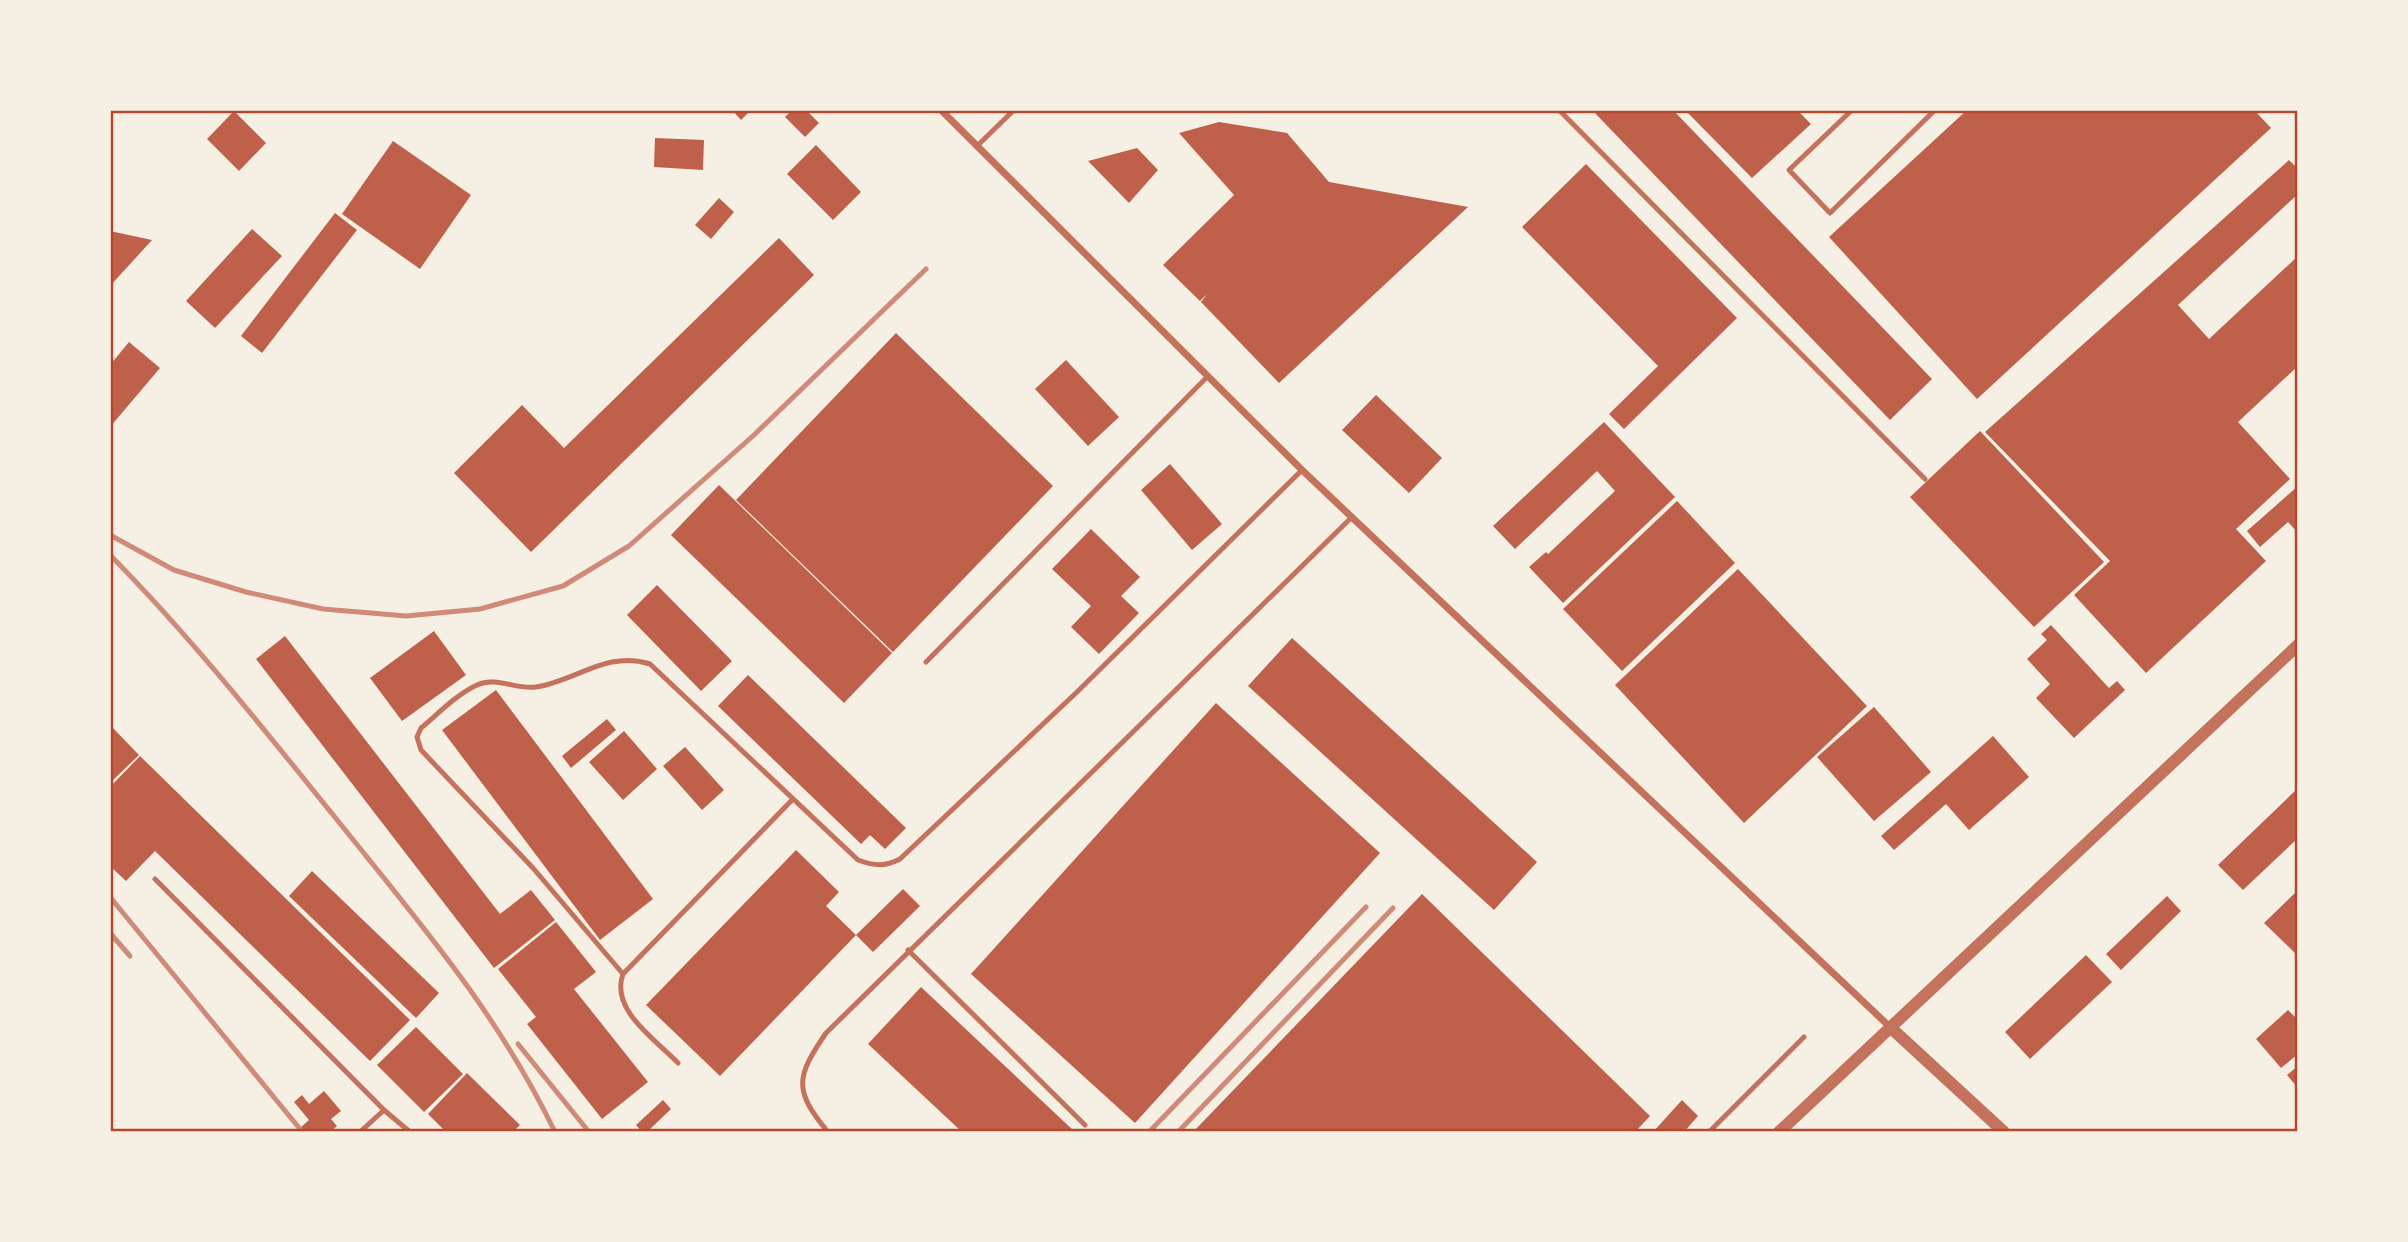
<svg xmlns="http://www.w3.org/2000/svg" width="2408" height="1242" font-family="Lato,sans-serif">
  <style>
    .building { fill: #bf614a }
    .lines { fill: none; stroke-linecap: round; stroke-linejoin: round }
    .service { stroke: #c5725c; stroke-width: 5 }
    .minor { stroke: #c5725c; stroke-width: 7 }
    .tertiary { stroke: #c5725c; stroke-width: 12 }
    .rail { stroke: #cf8b77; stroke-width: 5 }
    .neatline { fill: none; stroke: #b5482f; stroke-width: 2.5 }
  </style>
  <rect width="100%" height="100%" fill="#f6efe4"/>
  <g class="building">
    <polygon points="732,110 751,110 741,120"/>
    <polygon points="792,110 806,110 819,123 805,137 785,117"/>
    <polygon points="1592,110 1673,110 1932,379 1890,420"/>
    <polygon points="1685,110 1797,110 1811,124 1752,178"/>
    <polygon points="1967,110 2254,110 2271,128 1977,399 1829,237"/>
    <polygon points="234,111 266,143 239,171 207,139"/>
    <polygon points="1219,122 1287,133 1329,182 1468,207 1279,383 1201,302 1207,294 1200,301 1163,265 1234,195 1179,133"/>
    <polygon points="655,138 704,140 703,170 654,167"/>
    <polygon points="393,141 471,195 420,269 342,214"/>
    <polygon points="816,145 861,192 833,220 787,174"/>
    <polygon points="1137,148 1158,170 1129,203 1088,161"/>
    <polygon points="2289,160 2298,169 2298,194 2178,305 2209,339 2298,256 2298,366 2238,422 2290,479 2236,529 2266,561 2146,673 2074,595 2110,561 1985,432"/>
    <polygon points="1586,164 1737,318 1624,429 1609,414 1658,366 1522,227"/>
    <polygon points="719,198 734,212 711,239 695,225"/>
    <polygon points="335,213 357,230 262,353 241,336"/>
    <polygon points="252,229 282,256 215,328 186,301"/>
    <polygon points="110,231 152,240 110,286"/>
    <polygon points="779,238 814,275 531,552 454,473 522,405 564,448"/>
    <polygon points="896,333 1053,486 893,652 736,500"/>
    <polygon points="129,342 160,368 110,427 110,365"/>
    <polygon points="1066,360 1119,417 1088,446 1035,389"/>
    <polygon points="1376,395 1442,458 1409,493 1342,430"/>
    <polygon points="1604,422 1675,497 1563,603 1529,567 1546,552 1548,554 1615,491 1597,471 1515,549 1493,526"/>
    <polygon points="1980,431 2104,562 2034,627 1910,497"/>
    <polygon points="1170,464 1222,524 1192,550 1141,490"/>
    <polygon points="719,485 892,653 844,703 671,535"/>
    <polygon points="2298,486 2298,533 2288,522 2260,547 2247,531"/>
    <polygon points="1677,501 1735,563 1622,671 1563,609"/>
    <polygon points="1091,529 1140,577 1121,596 1139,613 1099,654 1071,627 1091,606 1052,569"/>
    <polygon points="1738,569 1867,706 1744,823 1615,685"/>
    <polygon points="657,585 732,661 701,691 627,615"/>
    <polygon points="2051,625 2109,688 2117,681 2125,690 2074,738 2036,698 2050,684 2027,659 2047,640 2041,634"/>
    <polygon points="434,631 466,675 402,721 370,678"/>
    <polygon points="285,636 500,914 531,890 555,920 494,968 256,659"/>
    <polygon points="1292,638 1537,862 1494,910 1248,686"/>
    <polygon points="748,675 906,828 885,849 870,835 861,844 718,706"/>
    <polygon points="496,690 653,899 600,940 442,730"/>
    <polygon points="1216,703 1380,853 1135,1123 971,974"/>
    <polygon points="1874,707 1931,772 1874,821 1817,757"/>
    <polygon points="607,719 616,730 571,768 562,756"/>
    <polygon points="110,725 139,755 110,783"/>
    <polygon points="624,731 657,769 623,800 589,762"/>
    <polygon points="1993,736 2029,777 1969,830 1946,804 1894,850 1881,836"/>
    <polygon points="685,747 724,790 702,810 663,766"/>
    <polygon points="140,756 410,1020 370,1061 155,851 126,881 110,866 110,787"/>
    <polygon points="2298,788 2298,838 2243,890 2218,865"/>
    <polygon points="796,850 839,892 826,906 856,935 720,1076 646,1005"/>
    <polygon points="312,871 439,993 416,1018 289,896"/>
    <polygon points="903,889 920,906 873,952 856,935"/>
    <polygon points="2298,890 2298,956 2264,923"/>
    <polygon points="1422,894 1650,1116 1635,1132 1193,1132"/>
    <polygon points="2167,896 2181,911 2121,970 2106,954"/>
    <polygon points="556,922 596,972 574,989 648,1082 602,1119 527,1024 536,1017 498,969"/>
    <polygon points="2086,955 2112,982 2030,1059 2005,1032"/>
    <polygon points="921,987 1075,1132 962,1132 868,1044"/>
    <polygon points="2288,1010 2298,1020 2298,1054 2281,1068 2256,1039"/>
    <polygon points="416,1027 463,1074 424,1112 377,1065"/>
    <polygon points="2298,1066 2298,1088 2287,1075"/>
    <polygon points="467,1073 520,1125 513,1132 446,1132 428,1114"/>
    <polygon points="324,1091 341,1111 331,1119 337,1126 330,1132 303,1132 300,1128 309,1120 294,1102 302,1095 309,1104"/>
    <polygon points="663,1100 671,1109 647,1132 642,1132 636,1125"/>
    <polygon points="1682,1100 1698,1116 1684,1132 1653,1132"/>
  </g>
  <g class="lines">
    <g class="service">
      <polyline points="1559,110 1925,479"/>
      <polyline points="1852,110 1789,170 1830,213 1935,110"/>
      <polyline points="977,146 1014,110"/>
      <polyline points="926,662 1208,376"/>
      <polyline points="155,879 384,1110 360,1132"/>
      <polyline points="908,950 1085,1125"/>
      <path d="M623 974 533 868 421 750 417 737 421 728C438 714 457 694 477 685 496 676 516 690 536 687 576 681 607 650 650 664L858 860C874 866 885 867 900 859L1077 692 1302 470"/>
      <path d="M678 1063C655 1039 610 1010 623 974L793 799"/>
      <polyline points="384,1110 410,1132"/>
      <path d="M828 1132C793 1090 796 1077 826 1033L1352 517"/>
      <polyline points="1709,1132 1804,1037"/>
    </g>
    <polyline class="minor" points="941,110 1302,470 1890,1027"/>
    <g class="tertiary">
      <polyline points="1890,1027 2004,1132"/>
      <polyline points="1779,1132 2298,645"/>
    </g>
    <g class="rail">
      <polyline points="110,535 174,570 246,592 323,609 406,616 480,609 563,586 629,546 754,435 926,269"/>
      <path d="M110 555C191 637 262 727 334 816 418 921 496 1010 555 1132"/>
      <polyline points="110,897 300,1129"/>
      <polyline points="110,933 130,956"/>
      <polyline points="518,1044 589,1132"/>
      <polyline points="1149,1132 1366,907"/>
      <polyline points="1178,1132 1393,908"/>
    </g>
  </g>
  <rect width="2408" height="1242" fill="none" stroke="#f6efe4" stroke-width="224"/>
  <rect x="112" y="112" width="2184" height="1018" class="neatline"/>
</svg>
